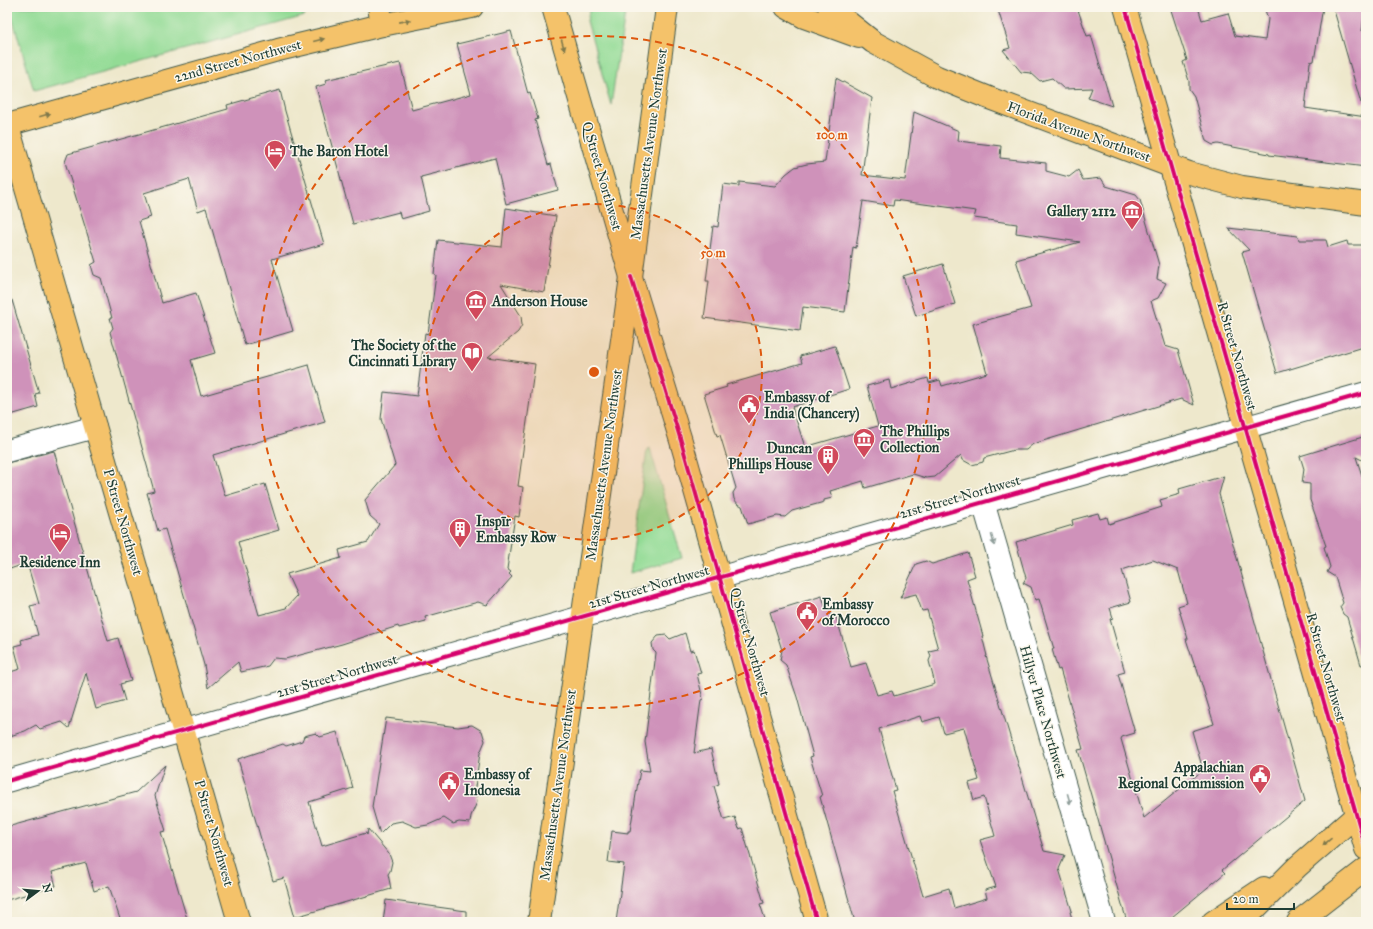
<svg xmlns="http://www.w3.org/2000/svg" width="1373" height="929" font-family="'IM FELL Great Primer',serif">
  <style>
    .green { fill: #93db95; stroke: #598c64 }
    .building { fill: #cf92ba; fill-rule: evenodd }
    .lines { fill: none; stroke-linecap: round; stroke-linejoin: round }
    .minor-casing { stroke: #3e574b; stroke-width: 24 }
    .major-casing { stroke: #3e574b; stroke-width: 24 }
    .minor { stroke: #fff; stroke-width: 22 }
    .major { stroke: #f4c26a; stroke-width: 22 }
    .cycleway-casing { stroke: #fbf7ec; stroke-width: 6 }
    .cycleway { stroke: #d6006c; stroke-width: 4 }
    .oneway { fill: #7f794c }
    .oneway2 { fill: #8f9e9a }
    .ring { fill: none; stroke: #de580e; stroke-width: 2; stroke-dasharray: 7 5 }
    .labels { text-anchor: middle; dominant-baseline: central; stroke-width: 3; stroke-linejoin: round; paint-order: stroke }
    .street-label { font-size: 14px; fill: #1f3d34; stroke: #fbf7ec }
    .poi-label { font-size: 14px; font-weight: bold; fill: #1f3d34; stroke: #fbf7ec; text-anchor: start }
    .centre { fill: #de580e; stroke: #fbf7ec; stroke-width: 2 }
    .ring-label { font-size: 12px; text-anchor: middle; font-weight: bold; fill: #de580e; stroke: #fbf7ec; stroke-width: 3; stroke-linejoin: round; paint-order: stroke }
  </style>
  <rect width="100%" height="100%" fill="#fbf7ec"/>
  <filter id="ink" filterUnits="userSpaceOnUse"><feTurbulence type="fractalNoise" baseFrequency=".025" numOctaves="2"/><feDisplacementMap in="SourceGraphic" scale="8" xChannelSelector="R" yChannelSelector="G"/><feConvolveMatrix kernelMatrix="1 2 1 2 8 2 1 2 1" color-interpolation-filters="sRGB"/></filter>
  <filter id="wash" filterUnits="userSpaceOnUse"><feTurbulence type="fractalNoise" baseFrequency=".012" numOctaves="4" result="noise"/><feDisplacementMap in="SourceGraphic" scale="16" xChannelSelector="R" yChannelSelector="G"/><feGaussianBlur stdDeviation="0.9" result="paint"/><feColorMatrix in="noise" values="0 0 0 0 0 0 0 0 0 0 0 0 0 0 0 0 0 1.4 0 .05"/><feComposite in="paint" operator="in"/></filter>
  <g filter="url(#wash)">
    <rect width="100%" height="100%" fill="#eee8cc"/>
    <g class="green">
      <polygon points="9,7 239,7 305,11 305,16 34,91"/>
      <polygon points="590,7 626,7 611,105 587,21"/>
      <polygon points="650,448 682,558 630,573 647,449"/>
    </g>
    <g id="blocks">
      <g class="building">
        <polygon points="997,7 1077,7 1087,36 1091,35 1112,106 1088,98 1092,88 1064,89 1052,78 1040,81 1031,73 1021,72 1003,50 1010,48"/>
        <polygon points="1170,7 1198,7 1202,20 1228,13 1235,36 1265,40 1268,19 1264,7 1323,7 1314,61 1310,62 1305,108 1366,117 1366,167 1269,155 1269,154 1218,144 1213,145 1206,141 1194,96 1189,89 1189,81 1183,62 1187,60"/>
        <polygon points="1333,7 1365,7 1362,31 1366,30 1366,102 1361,103"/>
        <polygon points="511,31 528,94 530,93 538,119 535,120 548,165 551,164 558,190 506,204 495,158 421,177 429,211 401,219 399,212 353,224 316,87 326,84 325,80 400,63 412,110 471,94 457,44"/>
        <polygon points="836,78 872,98 862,175 905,180 914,112 959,131 958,141 1001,146 1000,158 1046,163 1046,171 1069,177 1078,170 1083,180 1101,178 1106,186 1136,195 1140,200 1159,265 1157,279 1166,283 1158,298 1151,301 1165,346 1178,350 1194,405 1181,399 1033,444 1026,450 1014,450 984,458 983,462 972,465 963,460 961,455 935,477 926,478 913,474 865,488 863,481 830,491 832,498 824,500 824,502 792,511 785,517 777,516 748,524 742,506 738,504 734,499 733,493 736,488 720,435 717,436 704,394 727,387 726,385 802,363 800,356 835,346 849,389 792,407 805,447 878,426 867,386 889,380 891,389 928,378 929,383 940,380 942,386 987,373 973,324 1031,308 1016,260 1080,242 1016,233 1017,224 974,218 976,211 894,200 893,206 863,201 856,248 853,247 845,312 803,307 800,331 704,318 709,281 706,281 713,226 718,227 723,184 739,186 739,182 775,186 786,174 795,167 807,164 825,162"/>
        <polygon points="280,90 285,111 324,244 272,259 293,331 245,345 206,208 198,211 189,179 144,193 151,217 139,221 162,303 196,293 215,353 191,360 201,396 309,365 325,422 213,455 225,496 265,484 279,530 238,542 259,615 286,608 297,596 287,574 341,558 339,550 368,542 379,524 370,516 365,500 395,465 381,419 384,392 417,396 425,333 428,334 436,275 434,274 438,240 502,247 506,208 556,216 544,292 501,284 521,316 522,325 518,332 488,357 535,364 518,486 523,487 519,517 515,516 507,569 511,572 509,574 512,577 487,605 478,602 425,617 426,621 399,628 398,626 342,644 285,659 274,658 268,666 241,672 238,662 208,688 204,665 165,529 158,531 147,493 154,491 110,332 113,328 110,318 112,318 101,278 94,275 91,265 96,262 65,162 68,154 228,109 227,105"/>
        <polygon points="1228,228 1298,236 1299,240 1326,240 1328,247 1347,241 1348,245 1363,245 1366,253 1366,346 1277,373 1242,252 1249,250"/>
        <polygon points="943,264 955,304 916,316 903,276"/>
        <polygon points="12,300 39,393 35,394 38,407 7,416 7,301"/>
        <polygon points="1366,436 1366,462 1356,457 1366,488 1366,664 1361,665 1347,617 1343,614 1340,607 1343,603 1335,577 1327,572 1330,567 1324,547 1326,546 1310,500 1310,484 1302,483 1304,469 1300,456"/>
        <polygon points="54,451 108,641 118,638 131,681 120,684 125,701 96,709 86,673 69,728 62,722 40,729 36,725 25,731 7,737 7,673 20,669 14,646 22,644 21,640 38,635 30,606 39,604 27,563 10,569 7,558 7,463"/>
        <path d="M1224 476 1219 494 1305 801 1222 870 1225 873 1166 922H1127L1083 767 1078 750 1083 749 1060 669 1058 670 1052 649H1054L1039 599 1035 600 1031 587 1023 583 1026 578 1016 542 1073 525 1072 520 1098 513 1100 519 1107 517 1109 524 1162 507 1160 500 1180 494 1179 489ZM1153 560 1178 570 1187 603 1178 606 1188 639H1186L1195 667 1196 666 1214 724 1192 731 1203 770 1144 818 1121 739 1122 737 1135 733 1118 674 1125 672 1110 619 1113 618 1110 608 1131 602 1122 570Z"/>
        <path d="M968 553 975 576 967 579 983 636H982L987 656H986L1044 851 1065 855 1059 869 1072 911 1070 912 1073 922H855L820 797 822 796 810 757 813 756 797 697 786 665 780 660 782 650 770 612 822 596 825 606 828 605 832 618 836 616 851 667 866 663 877 695 892 691 894 696 935 684 929 661 931 656 929 651 938 649 927 610 922 611 916 594 900 598 916 564 926 561 932 564ZM920 716 922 722 939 717 944 733 964 728 979 780 969 783 974 800 984 797 995 836 980 840 996 887 985 890 987 898 954 908 949 888 923 896 892 791 896 790 879 729Z"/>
        <polygon points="685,633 690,651 694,650 701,673 697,674 703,699 701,700 694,753 711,749 719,784 714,786 724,820 735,817 739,829 742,828 764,903 760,904 766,922 616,922 624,864 608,862 612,831 628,833 628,831 630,831 640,770 650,771 645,742 656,653 653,650 652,643 658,636 666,635 670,639"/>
        <polygon points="386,718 458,727 472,725 482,731 485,741 480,753 475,787 477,802 471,816 470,823 459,822 453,824 444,818 428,825 416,827 402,821 391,823 380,834 372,807"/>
        <polygon points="337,732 353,788 309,802 322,846 366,833 367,835 368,829 389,854 392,862 390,871 388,874 391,889 295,917 284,878 273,881 238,759 283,744 286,746 302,741 304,736 316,733 320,737"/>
        <polygon points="165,765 155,796 166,831 161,832 188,922 121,922 109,886 94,891 86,863 52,872 56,886 7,900 7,827 136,792"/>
        <polygon points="386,900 466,911 466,922 383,922"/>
      </g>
    </g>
  </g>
  <g filter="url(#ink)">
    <use href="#blocks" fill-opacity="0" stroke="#3e574b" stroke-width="1"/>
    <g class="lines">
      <g class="minor-casing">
        <g id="minor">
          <polyline points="7,451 95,427"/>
          <polyline points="983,502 1104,922"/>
          <polyline points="7,781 1366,393"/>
        </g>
      </g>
      <g class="major-casing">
        <g id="major">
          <polyline points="379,7 382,25"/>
          <polyline points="553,7 631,277 681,441 817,922"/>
          <polyline points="786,7 804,17 859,37"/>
          <polyline points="829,7 873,42 937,77 989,98 1189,173 1242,187 1366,204"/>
          <polyline points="1125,7 1366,849"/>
          <polyline points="7,123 239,922"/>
          <polyline points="7,125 278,50 382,25 472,7"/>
          <polyline points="539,922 631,277 667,7"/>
          <polyline points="1213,922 1264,888"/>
          <polyline points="1242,922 1297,867 1366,807"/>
          <polyline points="1298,922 1366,869"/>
        </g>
      </g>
      <use href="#minor" class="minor"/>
      <use href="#major" class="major"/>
      <g class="cycleway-casing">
        <g id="cycleway">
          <polyline points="1125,7 1366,849"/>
          <polyline points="631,277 681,441 817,922"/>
          <polyline points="7,781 1366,393"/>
        </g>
      </g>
      <use href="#cycleway" class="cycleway"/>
    </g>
    <defs><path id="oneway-solid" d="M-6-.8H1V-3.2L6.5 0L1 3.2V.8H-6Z"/></defs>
    <g class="oneway">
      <use href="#oneway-solid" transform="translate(405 21) rotate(-11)"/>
      <use href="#oneway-solid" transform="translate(319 40) rotate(-14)"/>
      <use href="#oneway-solid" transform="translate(563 45) rotate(74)"/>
      <use href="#oneway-solid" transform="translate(45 115) rotate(-16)"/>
      <use href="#oneway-solid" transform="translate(1327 842) rotate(139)"/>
    </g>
    <g class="oneway2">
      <use href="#oneway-solid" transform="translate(993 540) rotate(74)"/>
      <use href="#oneway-solid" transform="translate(1069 799) rotate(74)"/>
    </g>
  </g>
  <circle cx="594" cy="372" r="168" fill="#de580e" fill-opacity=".12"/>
  <g class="ring">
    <circle cx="594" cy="372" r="168"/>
    <circle cx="594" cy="372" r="336"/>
  </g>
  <defs>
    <g id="hotel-pin" transform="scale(1.15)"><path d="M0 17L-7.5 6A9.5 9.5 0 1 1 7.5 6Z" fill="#d1495b" stroke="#fbf7ec"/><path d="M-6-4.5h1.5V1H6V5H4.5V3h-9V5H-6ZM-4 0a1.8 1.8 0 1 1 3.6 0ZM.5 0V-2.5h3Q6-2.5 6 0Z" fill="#fff"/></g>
    <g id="museum-pin" transform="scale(1.15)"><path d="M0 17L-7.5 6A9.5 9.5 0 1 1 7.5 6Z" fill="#d1495b" stroke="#fbf7ec"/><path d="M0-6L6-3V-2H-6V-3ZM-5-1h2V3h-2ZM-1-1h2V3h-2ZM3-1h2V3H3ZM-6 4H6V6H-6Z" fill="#fff"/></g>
    <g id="library-pin" transform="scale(1.15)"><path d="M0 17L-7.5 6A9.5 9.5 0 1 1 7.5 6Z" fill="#d1495b" stroke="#fbf7ec"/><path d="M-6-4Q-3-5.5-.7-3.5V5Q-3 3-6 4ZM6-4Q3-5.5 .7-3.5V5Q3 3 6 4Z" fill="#fff"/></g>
    <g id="civic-pin" transform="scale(1.15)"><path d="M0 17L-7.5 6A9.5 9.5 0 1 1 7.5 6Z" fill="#d1495b" stroke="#fbf7ec"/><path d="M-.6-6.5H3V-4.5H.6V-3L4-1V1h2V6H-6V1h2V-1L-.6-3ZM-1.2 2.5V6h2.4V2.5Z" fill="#fff"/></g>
    <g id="building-pin" transform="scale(1.15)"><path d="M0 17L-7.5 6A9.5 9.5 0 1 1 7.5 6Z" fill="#d1495b" stroke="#fbf7ec"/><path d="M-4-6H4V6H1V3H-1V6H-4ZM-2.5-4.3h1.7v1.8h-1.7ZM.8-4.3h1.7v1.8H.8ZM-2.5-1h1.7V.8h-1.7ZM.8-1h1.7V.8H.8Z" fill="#fff"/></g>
  </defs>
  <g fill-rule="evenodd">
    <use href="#hotel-pin" x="275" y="151"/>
    <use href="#museum-pin" x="1132" y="211"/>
    <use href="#museum-pin" x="476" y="301"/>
    <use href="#library-pin" x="472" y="353"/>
    <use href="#civic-pin" x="749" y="405"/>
    <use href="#museum-pin" x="864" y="439"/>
    <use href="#building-pin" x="828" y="456"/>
    <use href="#building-pin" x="460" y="529"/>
    <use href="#hotel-pin" x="60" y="534"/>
    <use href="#civic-pin" x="807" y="612"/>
    <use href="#civic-pin" x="1260" y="775"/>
    <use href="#civic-pin" x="449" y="782"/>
  </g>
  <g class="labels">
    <g class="street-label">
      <text transform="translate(238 61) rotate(-15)">22nd Street Northwest</text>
      <text transform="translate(1079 132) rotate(20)">Florida Avenue Northwest</text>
      <text transform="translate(649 144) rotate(-82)">Massachusetts Avenue Northwest</text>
      <text transform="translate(602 176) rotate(74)">Q Street Northwest</text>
      <text transform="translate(1237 356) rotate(74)">R Street Northwest</text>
      <text transform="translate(604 465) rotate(-82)">Massachusetts Avenue Northwest</text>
      <text transform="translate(960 497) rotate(-16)">21st Street Northwest</text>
      <text transform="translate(123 522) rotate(74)">P Street Northwest</text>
      <text transform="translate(649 587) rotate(-16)">21st Street Northwest</text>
      <text transform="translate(750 642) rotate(74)">Q Street Northwest</text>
      <text transform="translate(1326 667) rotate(74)">R Street Northwest</text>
      <text transform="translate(337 676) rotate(-16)">21st Street Northwest</text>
      <text transform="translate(1043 712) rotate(74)">Hillyer Place Northwest</text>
      <text transform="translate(558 785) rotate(-82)">Massachusetts Avenue Northwest</text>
      <text transform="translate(214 833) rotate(74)">P Street Northwest</text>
    </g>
    <g class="poi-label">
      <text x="290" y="151">The Baron Hotel</text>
      <text x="1116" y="211" text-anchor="end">Gallery 2112</text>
      <text x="492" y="301">Anderson House</text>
      <text x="456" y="345" text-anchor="end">The Society of the<tspan x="456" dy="16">Cincinnati Library</tspan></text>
      <text x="764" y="397">Embassy of<tspan x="764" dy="16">India (Chancery)</tspan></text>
      <text x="880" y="431">The Phillips<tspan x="880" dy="16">Collection</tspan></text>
      <text x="812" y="448" text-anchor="end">Duncan<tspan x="812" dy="16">Phillips House</tspan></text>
      <text x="476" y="521">Inspīr<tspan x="476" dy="16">Embassy Row</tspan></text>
      <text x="60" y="562" text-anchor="middle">Residence Inn</text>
      <text x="822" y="604">Embassy<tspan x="822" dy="16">of Morocco</tspan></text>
      <text x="1244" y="767" text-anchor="end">Appalachian<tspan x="1244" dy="16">Regional Commission</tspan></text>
      <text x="464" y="774">Embassy of<tspan x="464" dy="16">Indonesia</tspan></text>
    </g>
  </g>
  <circle cx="594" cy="372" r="6" class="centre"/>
  <g class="ring-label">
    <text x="832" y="139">100 m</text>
    <text x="713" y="257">50 m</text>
  </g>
  <rect width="1373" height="929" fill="none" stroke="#fbf7ec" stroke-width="24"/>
  <g transform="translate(38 891) rotate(74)" stroke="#fbf7ec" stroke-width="3" paint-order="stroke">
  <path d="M0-3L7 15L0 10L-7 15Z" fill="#1f3d34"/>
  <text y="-6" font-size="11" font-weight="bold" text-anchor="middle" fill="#1f3d34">N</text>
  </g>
  <path d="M1227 903v6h67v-6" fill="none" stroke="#1f3d34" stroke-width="2"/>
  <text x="1233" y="903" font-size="12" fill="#1f3d34" stroke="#fbf7ec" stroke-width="3" paint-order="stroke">20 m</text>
</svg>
